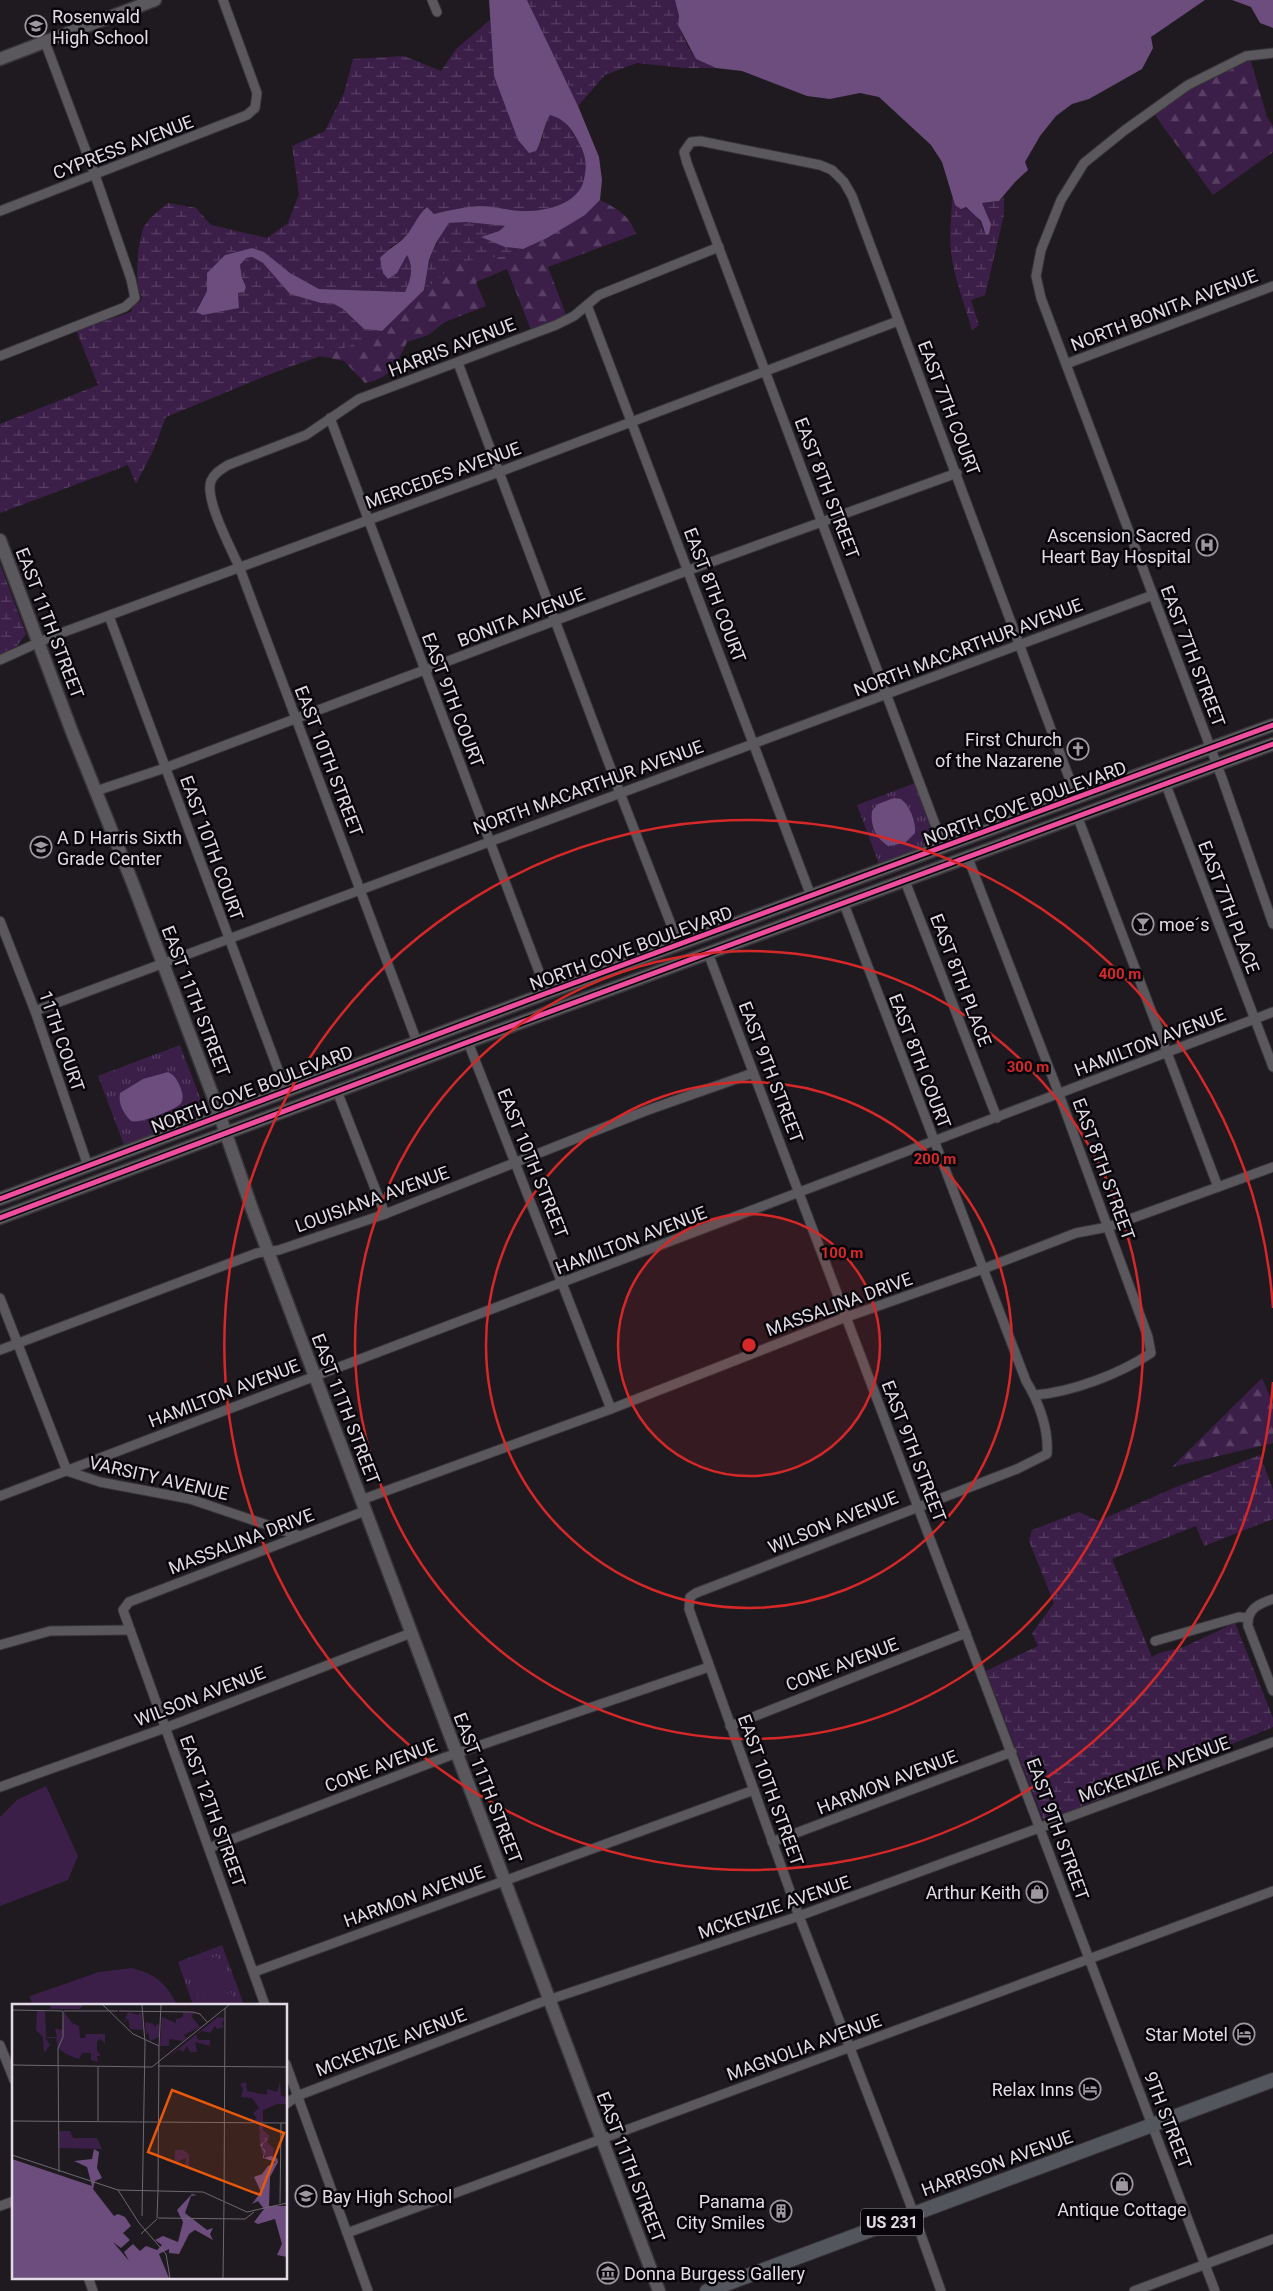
<svg xmlns="http://www.w3.org/2000/svg" width="1273" height="2291" font-family="Roboto,sans-serif">
  <style>
    .grass { fill: url(#grass-tufts) }
    .forest { fill: url(#forest-firs) }
    .wetland { fill: url(#wetland-marsh) }
    .garden { fill: #3c1f49 }
    .water { fill: #6d4d7d }
    .lines { fill: none; stroke-linecap: round; stroke-linejoin: round }
    .street-casing { stroke: #37343a; stroke-width: 11 }
    .secondary-casing { stroke: #37343a; stroke-width: 15 }
    .primary-casing { stroke: #37343a; stroke-width: 16 }
    .street { stroke: #5b585d; stroke-width: 9 }
    .secondary { stroke: #5b585d; stroke-width: 12 }
    .primary { stroke: #53565c; stroke-width: 14 }
    .cycleway-casing { stroke: #070509; stroke-width: 8 }
    .cycleway { stroke: #ef4d9e; stroke-width: 5 }
    .ring { fill: none; stroke: #d62828; stroke-width: 2.5 }
    .labels { text-anchor: middle; dominant-baseline: central; stroke-width: 5; stroke-linejoin: round; paint-order: stroke }
    .shield { fill: #070509; stroke: #a09ba3; stroke-width: 1 }
    .shield-label { font-size: 16px; font-weight: bold; fill: #e2dbe5 }
    .poi-label { font-size: 18px; fill: #e2dbe5; stroke: #070509; text-anchor: end }
    .street-label { font-size: 18px; fill: #e2dbe5; stroke: #070509 }
    .inset-road { fill: none; stroke: #6d676f; stroke-width: 1 }
    .view { fill: #e8590c; fill-opacity: 0.15; stroke: #e8590c; stroke-width: 2.5 }
    .inset-edge { fill: none; stroke: #e2dbe5; stroke-width: 2.5 }
    .centre { fill: #d62828; stroke: #070509; stroke-width: 2.5 }
    .ring-label { font-size: 15px; text-anchor: middle; font-weight: bold; fill: #d62828; stroke: #070509; stroke-width: 5; stroke-linejoin: round; paint-order: stroke }
  </style>
  <defs>
    <pattern id="grass-tufts" width="24" height="20" patternUnits="userSpaceOnUse" patternTransform="scale(1.25)"><rect width="24" height="20" fill="#3c1f49"/><path d="M3 7l-1-3M5 7V3M7 7l1-3M15 17l-1-3M17 17v-4M19 17l1-3" fill="none" stroke="#583f63"/></pattern>
    <pattern id="forest-firs" width="22" height="20" patternUnits="userSpaceOnUse" patternTransform="scale(1.25)"><rect width="22" height="20" fill="#3c1f49"/><path d="M5 1l3.5 6h-7zM16 11l3.5 6h-7z" fill="#583f63"/></pattern>
    <pattern id="wetland-marsh" width="20" height="14" patternUnits="userSpaceOnUse" patternTransform="scale(1.25)"><rect width="20" height="14" fill="#3c1f49"/><path d="M1 5h8M5 5V1M11 12h8M15 12V8" fill="none" stroke="#583f63"/></pattern>
  </defs>
  <rect width="100%" height="100%" fill="#1f1a20"/>
  <g class="grass">
    <path d="M915 783C920 797 934 824 933 837 933 842 929 845 926 847L879 864 857 805Z"/>
    <polygon points="180,1045 202,1103 201,1114 196,1118 124,1145 98,1076"/>
    <polygon points="222,1945 244,2005 193,2005 178,1962"/>
  </g>
  <g class="forest">
    <polygon points="1250,58 1267,117 1273,126 1273,152 1213,195 1154,114 1195,85"/>
    <path d="M600 200C618 209 629 215 636 234L548 267 566 315 531 330 507 269 476 282 486 306 445 322 428 335 407 342C396 365 391 378 365 383L344 361 320 356 377 336 413 299 458 262 507 256 585 215Z"/>
    <polygon points="1262,1378 1273,1404 1273,1443 1172,1467"/>
  </g>
  <g class="wetland">
    <polygon points="527,0 675,0 679,16 678,25 688,47 696,59 716,68 684,68 637,63 605,75 578,106"/>
    <path d="M490 20 494 76 518 140 542 141 545 123 550 114C565 119 571 129 579 143 586 155 587 165 584 179 579 205 544 212 521 211 507 210 493 206 479 206 464 207 449 210 434 214L426 207C418 214 416 222 410 230 404 239 397 243 389 248L404 260 407 254C414 268 411 278 406 292L319 289 290 273 264 252 252 248 225 255 207 273V291L198 307 203 315 239 308 238 293 246 287 242 278 240 265 246 258 252 257 263 263 273 273 321 303H332L343 309 364 329 382 331 377 336 278 371 166 417 152 453 136 484 128 465 0 513V424L98 385 76 330 131 312 133 306 141 301 142 297C133 287 138 237 145 225 150 217 161 209 168 203L196 208 211 225 267 238 288 223 299 194 292 146 325 131 344 93 353 59 404 56 441 71 456 49Z"/>
    <path d="M952 198 955 205C969 207 979 216 983 230L991 224 982 203 996 202 1004 198V215L985 295 971 300 979 325 972 330C965 305 954 278 951 252 949 233 952 216 952 198Z"/>
    <path d="M465 222 506 226 499 231 482 237 505 247 523 249 507 256 458 262 424 290C427 262 433 247 449 223Z"/>
    <polygon points="0,564 26,634 17,646 0,655"/>
    <polygon points="1260,1455 1273,1490 1273,1519 1204,1546 1196,1526 1112,1559 1152,1657 1159,1653 1184,1647 1235,1623 1273,1718 1273,1727 1044,1822 986,1671 1038,1646 1032,1633 1054,1603 1029,1541 1032,1530 1079,1512 1098,1521 1176,1487"/>
  </g>
  <g class="garden">
    <polygon points="46,1786 78,1856 68,1880 0,1906 0,1817 17,1800"/>
    <polygon points="217,1956 223,1969 193,1981 188,1967"/>
    <path d="M131 1968C154 1973 167 1984 177 2005H32L30 1996 99 1972Z"/>
    <polygon points="224,1973 229,1987 199,1998 194,1985"/>
    <polygon points="231,1992 236,2005 202,2005 201,2003"/>
  </g>
  <g class="water">
    <path d="M489 0H527L578 106 599 157 602 180 600 200 585 215 547 238 523 249 505 247 481 237 499 231 505 226 466 222 449 223 436 243 429 260 424 290 382 331 364 329 343 309 332 303H321L290 294 263 263 252 257 246 258 240 265 242 278 246 287 244 292 238 293 239 308 203 315 196 312 207 291V273L225 255 252 248 264 252 290 273 319 289 405 292C411 279 414 268 407 255L397 273 388 279 383 273 380 258C387 250 395 246 402 240 413 230 416 216 427 207L434 214C449 210 464 207 479 206 493 206 507 210 521 211 543 212 579 205 584 179 587 165 586 156 579 143 572 129 565 119 550 115 543 126 543 139 536 151L529 153 518 140 494 76Z"/>
    <polygon points="675,0 1205,0 1151,37 1153,48 1142,69 1089,99 1072,104 1056,116 1040,136 1025,162 1028,170 1015,182 999,201 982,203 991,224 989,234 986,235 981,221 966,207 961,209 955,205 942,162 931,145 879,97 860,93 830,99 807,96 742,71 716,68 696,59 678,25 679,16"/>
    <polygon points="1232,0 1273,0 1273,28 1260,23 1251,7"/>
    <path d="M894 798 901 799C910 806 916 822 915 833L905 843 888 846C876 838 870 826 872 811L878 804Z"/>
    <path d="M168 1072C174 1075 176 1078 179 1084 181 1089 185 1097 181 1103 177 1110 138 1124 131 1121 123 1113 118 1103 120 1093L143 1079Z"/>
  </g>
  <g class="lines">
    <g class="street-casing">
      <g id="street">
        <polyline points="432,0 437,12"/>
        <polyline points="1273,53 1246,56 1188,85 1125,130 1084,163 1061,200 1041,250 1036,276 1041,298 1223,781 1273,924"/>
        <polyline points="0,211 247,115 255,108 257,93 223,0"/>
        <polyline points="587,305 811,896"/>
        <polyline points="0,356 125,307 135,298 131,279 95,175 45,42"/>
        <polyline points="458,363 620,793 679,945"/>
        <polyline points="1066,364 1273,286"/>
        <polyline points="330,418 547,993"/>
        <polyline points="109,616 286,1091"/>
        <polyline points="0,660 53,636 499,472 898,321"/>
        <polyline points="1166,785 1273,1067"/>
        <polyline points="96,791 165,768 689,570 957,473"/>
        <polyline points="1078,818 1218,1187"/>
        <polyline points="944,848 687,163 684,152 691,142 700,141 820,165 832,170 844,182 852,196 1077,799"/>
        <path d="M968 858 1059 1094 1148 1337 1151 1353C1120 1374 1072 1392 1035 1395"/>
        <polyline points="905,881 997,1118"/>
        <path d="M844 904 1026 1381C1039 1402 1049 1430 1047 1454L1017 1469 696 1593 690 1597 689 1609 799 1916 909 2201 941 2291"/>
        <polyline points="0,921 35,1011 88,1166"/>
        <polyline points="708,953 1215,2291"/>
        <polyline points="35,1011 1153,595"/>
        <path d="M417 1042 240 569C232 550 204 499 211 481 214 473 222 469 228 465L306 435 359 399 556 325 574 316 599 295 719 247"/>
        <polyline points="468,1042 611,1409"/>
        <polyline points="337,1091 385,1214"/>
        <polyline points="0,1298 67,1471 100,1482 190,1499 300,1536"/>
        <polyline points="0,1350 257,1253 279,1250 385,1214 648,1110 753,1073"/>
        <polyline points="0,1496 1273,1012"/>
        <polyline points="361,1500 611,1409 841,1319 983,1269 1076,1233 1108,1227 1273,1167"/>
        <path d="M1273 1599C1258 1604 1247 1609 1248 1626L1273 1691"/>
        <polyline points="1155,1641 1239,1617 1248,1618"/>
        <polyline points="0,1645 50,1631 130,1630"/>
        <polyline points="730,1726 966,1633"/>
        <polyline points="0,1787 165,1728 411,1633"/>
        <polyline points="772,1842 1012,1752"/>
        <polyline points="209,1848 446,1757 709,1667"/>
        <polyline points="254,1972 754,1790"/>
        <polyline points="265,2005 123,1610 129,1602 365,1511"/>
        <polyline points="0,2045 14,2080"/>
        <polyline points="286,2064 368,2291"/>
        <polyline points="286,2104 297,2096 539,2003 799,1916 1273,1742"/>
        <polyline points="0,2206 14,2201"/>
        <polyline points="347,2233 1273,1891"/>
        <polyline points="88,2277 93,2291"/>
        <polyline points="1134,2291 1273,2239"/>
      </g>
    </g>
    <g class="secondary-casing">
      <g id="secondary">
        <polyline points="0,59 155,0"/>
        <polyline points="0,540 72,732 133,884 214,1099 252,1209 659,2291"/>
        <polyline points="0,1199 547,993 1273,725"/>
        <polyline points="0,1218 468,1042 1273,744"/>
      </g>
    </g>
    <g class="primary-casing">
      <polyline id="primary" points="707,2291 1273,2080"/>
    </g>
    <use href="#street" class="street"/>
    <use href="#secondary" class="secondary"/>
    <use href="#primary" class="primary"/>
    <g class="cycleway-casing">
      <g id="cycleway">
        <polyline points="0,1199 547,993 1273,725"/>
        <polyline points="0,1218 468,1042 1273,744"/>
      </g>
    </g>
    <use href="#cycleway" class="cycleway"/>
  </g>
  <circle cx="749" cy="1345" r="131" fill="#d62828" fill-opacity=".12"/>
  <g class="ring">
    <circle cx="749" cy="1345" r="131"/>
    <circle cx="749" cy="1345" r="263"/>
    <circle cx="749" cy="1345" r="394"/>
    <path d="M1273 1382A525 525 0 1 1 1273 1308"/>
  </g>
  <defs>
    <g id="school-ring" transform="scale(1.125)"><circle r="9.5" fill="#070509" stroke="#9e97a0" stroke-width="1.5"/><path d="M0-5L7-2L0 1L-7-2ZM-4 1L0 2.5L4 1V4Q0 6-4 4Z" fill="#9e97a0"/></g>
    <g id="hospital-ring" transform="scale(1.125)"><circle r="9.5" fill="#070509" stroke="#9e97a0" stroke-width="1.5"/><path d="M-5-5h3v3.5h4V-5h3V5h-3V1.5h-4V5h-3Z" fill="#9e97a0"/></g>
    <g id="church-ring" transform="scale(1.125)"><circle r="9.5" fill="#070509" stroke="#9e97a0" stroke-width="1.5"/><path d="M-1.2-6h2.4v3.5h3.3v2.4h-3.3V6h-2.4V-.1h-3.3v-2.4h3.3Z" fill="#9e97a0"/></g>
    <g id="bar-ring" transform="scale(1.125)"><circle r="9.5" fill="#070509" stroke="#9e97a0" stroke-width="1.5"/><path d="M-6-5H6L.8 .8V4.5H3.5V6h-7V4.5H-.8V.8Z" fill="#9e97a0"/></g>
    <g id="shop-ring" transform="scale(1.125)"><circle r="9.5" fill="#070509" stroke="#9e97a0" stroke-width="1.5"/><path d="M-5-2.5h2.3a2.7 3.5 0 0 1 5.4 0H5L5.5 6h-11ZM-1.5-2.5h3a1.5 2.3 0 0 0-3 0Z" fill="#9e97a0"/></g>
    <g id="hotel-ring" transform="scale(1.125)"><circle r="9.5" fill="#070509" stroke="#9e97a0" stroke-width="1.5"/><path d="M-6-4.5h1.5V1H6V5H4.5V3h-9V5H-6ZM-4 0a1.8 1.8 0 1 1 3.6 0ZM.5 0V-2.5h3Q6-2.5 6 0Z" fill="#9e97a0"/></g>
    <g id="building-ring" transform="scale(1.125)"><circle r="9.5" fill="#070509" stroke="#9e97a0" stroke-width="1.5"/><path d="M-4-6H4V6H1V3H-1V6H-4ZM-2.5-4.3h1.7v1.8h-1.7ZM.8-4.3h1.7v1.8H.8ZM-2.5-1h1.7V.8h-1.7ZM.8-1h1.7V.8H.8Z" fill="#9e97a0"/></g>
    <g id="museum-ring" transform="scale(1.125)"><circle r="9.5" fill="#070509" stroke="#9e97a0" stroke-width="1.5"/><path d="M0-6L6-3V-2H-6V-3ZM-5-1h2V3h-2ZM-1-1h2V3h-2ZM3-1h2V3H3ZM-6 4H6V6H-6Z" fill="#9e97a0"/></g>
  </defs>
  <g fill-rule="evenodd">
    <use href="#school-ring" x="36" y="26"/>
    <use href="#hospital-ring" x="1207" y="545"/>
    <use href="#church-ring" x="1078" y="749"/>
    <use href="#school-ring" x="41" y="847"/>
    <use href="#bar-ring" x="1143" y="924"/>
    <use href="#shop-ring" x="1037" y="1892"/>
    <use href="#hotel-ring" x="1244" y="2034"/>
    <use href="#hotel-ring" x="1090" y="2089"/>
    <use href="#shop-ring" x="1122" y="2184"/>
    <use href="#school-ring" x="306" y="2196"/>
    <use href="#building-ring" x="781" y="2211"/>
    <use href="#museum-ring" x="608" y="2273"/>
  </g>
  <g class="labels">
    <rect class="shield" x="861" y="2208.5" width="62" height="27" rx="4"/>
    <g class="shield-label">
      <text x="892" y="2222">US 231</text>
    </g>
    <g class="poi-label">
      <text x="52" y="16" text-anchor="start">Rosenwald<tspan x="52" dy="21">High School</tspan></text>
      <text x="1191" y="535">Ascension Sacred<tspan x="1191" dy="21">Heart Bay Hospital</tspan></text>
      <text x="1062" y="739">First Church<tspan x="1062" dy="21">of the Nazarene</tspan></text>
      <text x="57" y="837" text-anchor="start">A D Harris Sixth<tspan x="57" dy="21">Grade Center</tspan></text>
      <text x="1159" y="924" text-anchor="start">moe´s</text>
      <text x="1021" y="1892">Arthur Keith</text>
      <text x="1228" y="2034">Star Motel</text>
      <text x="1074" y="2089">Relax Inns</text>
      <text x="322" y="2196" text-anchor="start">Bay High School</text>
      <text x="765" y="2201">Panama<tspan x="765" dy="21">City Smiles</tspan></text>
      <text x="1122" y="2209" text-anchor="middle">Antique Cottage</text>
      <text x="624" y="2273" text-anchor="start">Donna Burgess Gallery</text>
    </g>
    <g class="street-label">
      <text transform="translate(123 147) rotate(-21)">CYPRESS AVENUE</text>
      <text transform="translate(1164 310) rotate(-21)">NORTH BONITA AVENUE</text>
      <text transform="translate(452 347) rotate(-21)">HARRIS AVENUE</text>
      <text transform="translate(949 408) rotate(69)">EAST 7TH COURT</text>
      <text transform="translate(443 475) rotate(-20)">MERCEDES AVENUE</text>
      <text transform="translate(827 488) rotate(69)">EAST 8TH STREET</text>
      <text transform="translate(715 595) rotate(69)">EAST 8TH COURT</text>
      <text transform="translate(521 617) rotate(-21)">BONITA AVENUE</text>
      <text transform="translate(50 623) rotate(69)">EAST 11TH STREET</text>
      <text transform="translate(968 647) rotate(-21)">NORTH MACARTHUR AVENUE</text>
      <text transform="translate(1193 656) rotate(69)">EAST 7TH STREET</text>
      <text transform="translate(453 700) rotate(69)">EAST 9TH COURT</text>
      <text transform="translate(329 761) rotate(69)">EAST 10TH STREET</text>
      <text transform="translate(588 787) rotate(-20)">NORTH MACARTHUR AVENUE</text>
      <text transform="translate(1025 803) rotate(-20)">NORTH COVE BOULEVARD</text>
      <text transform="translate(212 848) rotate(70)">EAST 10TH COURT</text>
      <text transform="translate(1229 907) rotate(69)">EAST 7TH PLACE</text>
      <text transform="translate(631 948) rotate(-20)">NORTH COVE BOULEVARD</text>
      <text transform="translate(961 980) rotate(69)">EAST 8TH PLACE</text>
      <text transform="translate(196 1001) rotate(69)">EAST 11TH STREET</text>
      <text transform="translate(62 1041) rotate(71)">11TH COURT</text>
      <text transform="translate(1150 1042) rotate(-21)">HAMILTON AVENUE</text>
      <text transform="translate(920 1061) rotate(69)">EAST 8TH COURT</text>
      <text transform="translate(771 1072) rotate(69)">EAST 9TH STREET</text>
      <text transform="translate(252 1089) rotate(-21)">NORTH COVE BOULEVARD</text>
      <text transform="translate(533 1163) rotate(68)">EAST 10TH STREET</text>
      <text transform="translate(1104 1169) rotate(70)">EAST 8TH STREET</text>
      <text transform="translate(372 1199) rotate(-20)">LOUISIANA AVENUE</text>
      <text transform="translate(631 1240) rotate(-21)">HAMILTON AVENUE</text>
      <text transform="translate(839 1304) rotate(-20)">MASSALINA DRIVE</text>
      <text transform="translate(224 1393) rotate(-21)">HAMILTON AVENUE</text>
      <text transform="translate(346 1409) rotate(69)">EAST 11TH STREET</text>
      <text transform="translate(914 1451) rotate(69)">EAST 9TH STREET</text>
      <text transform="translate(159 1478) rotate(13)">VARSITY AVENUE</text>
      <text transform="translate(833 1522) rotate(-22)">WILSON AVENUE</text>
      <text transform="translate(241 1541) rotate(-21)">MASSALINA DRIVE</text>
      <text transform="translate(842 1664) rotate(-21)">CONE AVENUE</text>
      <text transform="translate(200 1696) rotate(-21)">WILSON AVENUE</text>
      <text transform="translate(381 1765) rotate(-21)">CONE AVENUE</text>
      <text transform="translate(1154 1769) rotate(-20)">MCKENZIE AVENUE</text>
      <text transform="translate(887 1782) rotate(-21)">HARMON AVENUE</text>
      <text transform="translate(488 1788) rotate(69)">EAST 11TH STREET</text>
      <text transform="translate(771 1790) rotate(70)">EAST 10TH STREET</text>
      <text transform="translate(213 1811) rotate(70)">EAST 12TH STREET</text>
      <text transform="translate(1058 1829) rotate(70)">EAST 9TH STREET</text>
      <text transform="translate(414 1896) rotate(-20)">HARMON AVENUE</text>
      <text transform="translate(774 1907) rotate(-19)">MCKENZIE AVENUE</text>
      <text transform="translate(391 2042) rotate(-21)">MCKENZIE AVENUE</text>
      <text transform="translate(804 2047) rotate(-20)">MAGNOLIA AVENUE</text>
      <text transform="translate(1168 2120) rotate(69)">9TH STREET</text>
      <text transform="translate(997 2163) rotate(-20)">HARRISON AVENUE</text>
      <text transform="translate(631 2167) rotate(69)">EAST 11TH STREET</text>
    </g>
  </g>
  <g transform="translate(12 2004)">
    <rect width="275" height="275" fill="#1f1a20"/>
    <path d="M47 127H58L61 134H85L90 145 47 144Z" fill="#3c1f49"/>
    <path d="M38 1H71L68 5H39ZM25 7H33L34 33H45L43 24 50 26 52 8 60 19 67 22 68 34H73L74 30H93V40L89 35 85 37V47L89 52H85L86 58 79 56V49H70L67 55 54 50 46 44 44 34H33L38 41 32 49 31 33 24 26ZM116 8 126 11 129 8 131 26 118 25 116 14 112 19ZM171 8 183 9 179 12 188 23 172 31 174 34 171 37 157 35V42H148L150 13 164 19V15L171 13ZM206 13 213 14 210 19 212 23 205 25 203 22 198 29 190 27 184 31 186 36H198V42L183 38 185 48H178L175 42 171 48 168 45 156 53ZM133 18 142 20V23L147 19V32L143 35 138 37 136 28 134 31Z" fill="#3c1f49"/>
    <path d="M234 78 235 87 255 91V85L265 88 268 78 269 91 275 94V100H265L251 106V118H240L245 114 241 109 247 104 240 94 229 93 231 85 228 80ZM247 119H251V126L258 132 255 138 262 145 261 152 253 154V147L250 150 249 144 253 145 250 143 251 139 248 141ZM163 146H171L177 150V163H173L174 154 163 159Z" fill="#3c1f49"/>
    <path d="M253 133 255 135 254 137 251 139 250 143 253 146 252 154 259 152 265 154 266 158 258 173 257 202H275V253L265 251 270 240 263 215 246 220 242 218 252 205 246 197 240 200 249 188 242 173 250 170 256 162 264 158 251 154 252 147 248 141 254 136ZM82 145 87 148 85 164 90 174 83 177 81 185 102 212 106 210 113 213 119 222 111 229 118 236 109 244 101 238 117 257 112 248 121 240 128 247 134 242 145 246 150 241 143 236 151 232 166 238 171 218 165 206 180 190 185 191 179 192 173 209 195 226 201 224 198 230 201 236 183 226 177 230 167 250 157 249V245L147 250 157 274H0V155L80 182 75 163 62 157 80 155Z" fill="#6d4d7d"/>
    <path class="inset-road" d="M91 1 121 30 147 42 146 187M130 1 133 39 130 212M0 6 51 7M52 7H106M107 7 181 8 188 10 195 18M147 42 149 1M0 61 140 63 217 1M146 62 275 63M0 117 275 119M86 117V63M0 151 106 186 191 188 235 208 275 199M47 168 46 44 51 33V7M106 186 127 219 154 250 158 274M212 197 213 4M268 199 269 119M145 214 146 187M146 214 233 215 242 208M129 230 145 215M211 274 212 198"/>
    <path class="view" d="M160 86 272 129 248 191 136 148Z"/>
    <rect width="275" height="275" class="inset-edge"/>
  </g>
  <circle cx="749" cy="1345" r="8" class="centre"/>
  <g class="ring-label">
    <text x="1120" y="979">400 m</text>
    <text x="1028" y="1072">300 m</text>
    <text x="935" y="1164">200 m</text>
    <text x="842" y="1258">100 m</text>
  </g>
</svg>
